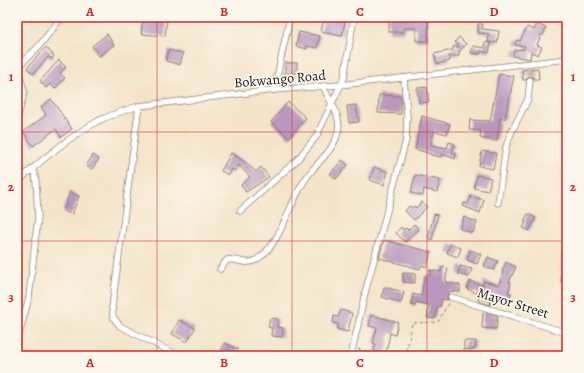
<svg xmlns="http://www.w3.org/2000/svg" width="584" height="373" font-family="Alegreya,serif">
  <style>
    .building { fill: #ba97be }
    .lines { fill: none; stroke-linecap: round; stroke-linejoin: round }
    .minor-tunnel { stroke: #c9bca6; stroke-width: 5.5; stroke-dasharray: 5.5 3; stroke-linecap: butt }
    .minor-casing { stroke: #888072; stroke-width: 7 }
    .path { stroke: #888072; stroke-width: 1; stroke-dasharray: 3 3; stroke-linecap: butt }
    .minor { stroke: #fff; stroke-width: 5.5 }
    .grid { fill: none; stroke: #d62828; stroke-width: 1; stroke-opacity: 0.55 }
    .labels { text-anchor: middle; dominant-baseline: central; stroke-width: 3.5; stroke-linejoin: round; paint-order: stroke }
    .street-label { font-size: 14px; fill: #1c1c1c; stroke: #fbf7ec }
    .neatline { fill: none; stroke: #d62828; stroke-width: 1.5 }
    .grid-label { font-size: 13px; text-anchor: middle; font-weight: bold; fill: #d62828 }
  </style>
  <rect width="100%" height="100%" fill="#fbf7ec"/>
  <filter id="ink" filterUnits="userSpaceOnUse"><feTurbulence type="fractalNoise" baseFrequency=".025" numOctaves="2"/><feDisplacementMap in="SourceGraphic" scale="8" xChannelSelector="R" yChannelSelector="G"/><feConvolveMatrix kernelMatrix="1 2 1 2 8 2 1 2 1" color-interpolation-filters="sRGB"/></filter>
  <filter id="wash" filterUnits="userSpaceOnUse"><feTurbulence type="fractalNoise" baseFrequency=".012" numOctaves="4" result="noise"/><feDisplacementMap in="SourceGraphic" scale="16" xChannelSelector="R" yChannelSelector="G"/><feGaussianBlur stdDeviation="0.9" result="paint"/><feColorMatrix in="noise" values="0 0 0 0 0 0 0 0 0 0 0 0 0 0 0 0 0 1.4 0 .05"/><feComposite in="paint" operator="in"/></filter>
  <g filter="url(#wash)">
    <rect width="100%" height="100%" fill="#f4e4c9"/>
    <g id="blocks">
      <g class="building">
        <polygon points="143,17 167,19 165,36 141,34"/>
        <polygon points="330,17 346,17 342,36 321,32 324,19 329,20"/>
        <polygon points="389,17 428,17 428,41 416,41 416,28 404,28 404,32 389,32"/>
        <polygon points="478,24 483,24 482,29 499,31 497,43 488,42 489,34 478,33"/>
        <polygon points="537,24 546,28 543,35 541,35 537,45 542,47 538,55 531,52 530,59 513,56 514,50 524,49 525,46 515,45 516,40 520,41 527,27 534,30"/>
        <polygon points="299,32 320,36 317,48 307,46 307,49 296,46"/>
        <polygon points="107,34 114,45 99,56 92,46"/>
        <polygon points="459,37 466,44 459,52 459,56 449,56 450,61 437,64 434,54 453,50 453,47 460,47 455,42"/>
        <polygon points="485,42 491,43 489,53 481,51 480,54 471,53 473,46 484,48"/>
        <polygon points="46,47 54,56 52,59 48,57 33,74 27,68"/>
        <polygon points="168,50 183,53 180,65 166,61"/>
        <polygon points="59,60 66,67 60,73 65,78 55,89 50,84 46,88 40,81"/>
        <rect x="285" y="63" width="12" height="10"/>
        <polygon points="538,68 539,79 534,79 533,77 530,76 527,77 526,80 523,80 522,70"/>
        <polygon points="499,74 514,76 505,119 500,118 497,141 480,138 481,131 469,130 470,120 490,121"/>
        <polygon points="427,87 429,102 419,103 417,88"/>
        <polygon points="379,95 401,96 401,114 378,113"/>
        <polygon points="51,99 72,129 61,137 56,129 33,146 23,132 46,115 41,107"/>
        <polygon points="288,102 306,118 289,138 271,122"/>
        <polygon points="356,105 359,122 349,123 347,106"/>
        <polygon points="422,116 450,124 447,134 434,131 431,145 447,148 449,142 455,144 452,152 456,153 455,159 442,154 441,157 431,155 431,154 415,149"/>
        <polygon points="482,151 496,153 493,169 479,166"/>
        <polygon points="231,153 244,161 256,172 261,167 269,177 246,192 241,185 250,177 239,165 235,171 232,169 229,175 221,171"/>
        <polygon points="93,155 99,159 92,169 86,166"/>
        <polygon points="342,160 348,165 336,179 330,174"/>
        <polygon points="374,167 388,172 384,185 370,180"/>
        <polygon points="415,175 440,180 437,192 424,189 423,196 411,193"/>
        <polygon points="477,175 491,178 488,191 474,188"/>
        <polygon points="70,192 79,196 72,214 63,211"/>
        <polygon points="471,196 484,200 480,213 463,206 464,203 468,204"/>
        <polygon points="422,202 427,207 414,220 405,211 409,206 412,208 414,206 416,208"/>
        <polygon points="434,214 438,215 432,240 428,238"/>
        <polygon points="528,214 536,218 529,231 523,228 526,222 524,221"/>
        <polygon points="464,217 477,222 473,233 460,229"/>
        <polygon points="414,224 419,229 405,242 396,233 401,227 403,230 406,228 408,230"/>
        <polygon points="384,240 431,252 427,267 421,265 420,269 379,258"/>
        <polygon points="450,244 461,248 458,257 447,253"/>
        <polygon points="470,250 481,254 477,264 467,260"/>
        <polygon points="562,252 567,252 567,283 561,282"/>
        <polygon points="488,257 498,261 494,270 484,266"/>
        <polygon points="506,262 516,267 509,282 511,283 508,293 511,293 510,298 492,294 490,305 478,301 479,294 467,289 470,281 483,286 483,281 499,285 503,271 502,271"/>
        <polygon points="460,266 472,269 469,277 458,274"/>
        <polygon points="443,267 448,268 445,282 460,285 460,292 450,291 447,296 448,300 442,299 440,307 437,307 435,319 427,318 429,305 416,302 415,306 411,305 413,294 421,296 425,276 430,275 430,270 441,272"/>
        <polygon points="403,273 415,274 415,283 403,282"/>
        <polygon points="384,287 404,292 401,303 382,297"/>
        <polygon points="341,310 352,313 348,332 337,329 338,324 333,323 334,316 338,317"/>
        <polygon points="483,312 498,316 496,329 482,328"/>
        <polygon points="371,315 398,322 395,335 390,333 386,354 374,351 376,344 373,343 377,328 369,326"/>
        <polygon points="270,318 278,319 277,327 283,328 282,337 271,336 272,328 268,327"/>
        <polygon points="179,320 195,328 187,342 172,334"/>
        <polygon points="464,341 476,341 475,349 464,350"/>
        <polygon points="225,343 238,349 234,356 230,356 225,353 224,355 220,353"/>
      </g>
    </g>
  </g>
  <g filter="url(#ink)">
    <use href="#blocks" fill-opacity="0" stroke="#888072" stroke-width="1"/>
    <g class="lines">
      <polyline class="minor-tunnel" points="530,69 530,80"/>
      <g class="minor-casing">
        <g id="minor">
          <polyline points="274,90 290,17"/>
          <polyline points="139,106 112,307 113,317 120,326 179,356"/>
          <path d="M17 120 24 93C24 84 17 76 19 66L39 46 62 17"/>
          <polyline points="17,162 23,177"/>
          <path d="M17 182C42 160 69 137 98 121 111 115 125 110 139 106L274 90 340 85 567 59"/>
          <polyline points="498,203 506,147 511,133 528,99 530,80"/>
          <polyline points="240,211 297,160 316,137 344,78 354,17"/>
          <path d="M220 269 227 260C237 258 246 266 256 260 281 246 290 199 307 177 317 162 334 151 338 132 342 115 329 101 323 86"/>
          <polyline points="451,297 567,333"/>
          <polyline points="17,342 29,297 38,217 36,181 33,168"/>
          <polyline points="351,356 365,293 406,140 407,116 404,78"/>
        </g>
      </g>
      <g class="path">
        <polyline points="358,349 388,356"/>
        <polyline points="404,356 409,341 412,323 438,322 449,302"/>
      </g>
      <use href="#minor" class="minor"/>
    </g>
  </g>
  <path class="grid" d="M157 17V356M292 17V356M427 17V356M17 132H567M17 241H567"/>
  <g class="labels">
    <g class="street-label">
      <text transform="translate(280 79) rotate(-5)">Bokwango Road</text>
      <text transform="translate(513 303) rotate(17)">Mayor Street</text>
    </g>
  </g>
  <rect width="584" height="373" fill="none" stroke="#fbf7ec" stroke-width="44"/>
  <rect x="22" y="22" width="540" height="329" class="neatline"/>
  <g class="grid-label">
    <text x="90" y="16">A</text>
    <text x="224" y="16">B</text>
    <text x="360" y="16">C</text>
    <text x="494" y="16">D</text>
    <text x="11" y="81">1</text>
    <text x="573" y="81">1</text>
    <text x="11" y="191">2</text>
    <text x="573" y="191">2</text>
    <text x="11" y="301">3</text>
    <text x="573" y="301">3</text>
    <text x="90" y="367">A</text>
    <text x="224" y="367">B</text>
    <text x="360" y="367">C</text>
    <text x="494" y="367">D</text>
  </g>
</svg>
